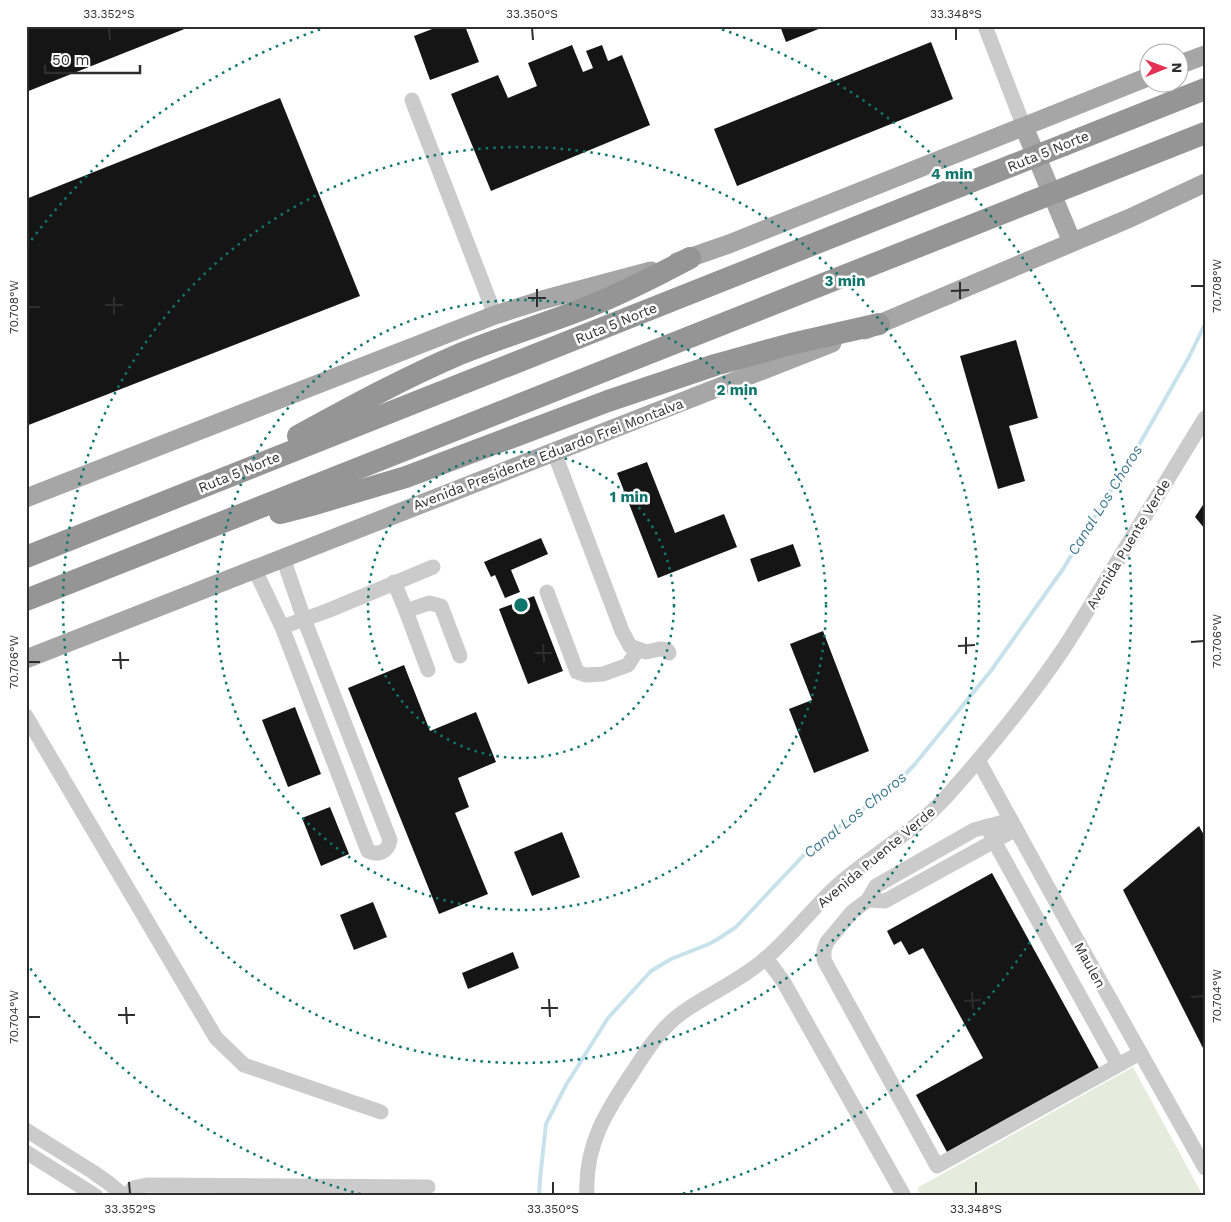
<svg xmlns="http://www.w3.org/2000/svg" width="1231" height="1222" font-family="'Work Sans',sans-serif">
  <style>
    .green { fill: #e6ecdc }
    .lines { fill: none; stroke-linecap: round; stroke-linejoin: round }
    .stream { stroke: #c8e2ec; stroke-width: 4 }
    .building { fill: #151515 }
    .minor { stroke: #cbcbcb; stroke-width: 15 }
    .major { stroke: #a6a6a6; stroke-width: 19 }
    .highway { stroke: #959595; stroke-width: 22 }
    .highway-bridge { stroke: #959595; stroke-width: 22 }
    .ticks { fill: none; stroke: #2e2e2e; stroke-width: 2 }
    .ring { fill: none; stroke: #0f766e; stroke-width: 2.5; stroke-dasharray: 2.5 5 }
    .labels { text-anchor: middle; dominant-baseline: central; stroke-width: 5; stroke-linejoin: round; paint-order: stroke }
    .street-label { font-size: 14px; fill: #2e2e2e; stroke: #fff }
    .water-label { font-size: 15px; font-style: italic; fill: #3d7a90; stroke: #fff }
    .centre { fill: #0f766e; stroke: #fff; stroke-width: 2.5 }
    .ring-label { font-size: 15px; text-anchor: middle; font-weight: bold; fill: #0f766e; stroke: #fff; stroke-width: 5; stroke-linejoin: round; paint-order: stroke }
    .neatline { fill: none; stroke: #2e2e2e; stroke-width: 2 }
    .ticks-label { font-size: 12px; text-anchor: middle; fill: #2e2e2e }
  </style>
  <rect width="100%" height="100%" fill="#fff"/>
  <g class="green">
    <polygon points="1133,1067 1203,1196 921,1196 917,1188"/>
    <polygon points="154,1190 203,1193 203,1196 145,1196"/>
    <polygon points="381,1190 381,1196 219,1196 219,1191"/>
  </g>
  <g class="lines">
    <polyline class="stream" points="539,1196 540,1179 546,1124 566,1085 608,1018 651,971 671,959 709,944 718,939 736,927 802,857 820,841 895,785 915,764 990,672 1063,569 1140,443 1189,357 1205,324"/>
  </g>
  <g class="building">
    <polygon points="26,26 192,26 26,92"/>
    <polygon points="440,26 465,26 479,62 430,80 414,36"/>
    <polygon points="780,26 820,26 821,28 786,42"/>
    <polygon points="931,42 953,99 737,186 714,129"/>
    <polygon points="572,45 583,72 593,68 586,51 602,45 608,61 622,55 650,125 491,191 451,94 498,75 508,98 537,86 528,63"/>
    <polygon points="280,98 360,296 26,426 26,199"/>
    <polygon points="1016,340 1038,418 1009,426 1025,481 998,489 960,356"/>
    <polygon points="647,462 675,533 724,514 737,547 658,578 617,473"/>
    <polygon points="1205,502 1205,529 1195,517"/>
    <polygon points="541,538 548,554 511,570 520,592 505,598 495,575 491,577 484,562"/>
    <polygon points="793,544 801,566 758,582 750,559"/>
    <polygon points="534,596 563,671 528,684 499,609"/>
    <polygon points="823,631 869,751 814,773 789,709 812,700 790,644"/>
    <polygon points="404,665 430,731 476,712 496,762 458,778 469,807 455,813 488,894 439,914 348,688"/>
    <polygon points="295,707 321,774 288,787 262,720"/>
    <polygon points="330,807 349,854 321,866 302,818"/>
    <polygon points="1199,826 1205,837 1205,1052 1123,890"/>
    <polygon points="562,832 580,877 532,896 514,852"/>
    <polygon points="992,873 1099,1068 947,1152 916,1095 983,1058 923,948 909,955 901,941 894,945 887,931"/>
    <polygon points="373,902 387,937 354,950 340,915"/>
    <polygon points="513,952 519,968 468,989 462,973"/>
  </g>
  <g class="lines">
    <g class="minor">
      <polyline points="985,26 1024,127"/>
      <polyline points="412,100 495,315"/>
      <polyline points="554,452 622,631 630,646 646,652 660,649 667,650 669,653"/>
      <path d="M255 570 282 627 368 851C378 856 388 852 390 840L304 619 283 558"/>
      <polyline points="394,582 406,611 428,670"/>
      <polyline points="547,592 577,672 586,675 603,674 628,665 638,649"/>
      <polyline points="406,611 429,603 441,606 460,656"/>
      <polyline points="282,627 327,611 433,567"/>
      <polyline points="26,716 216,1038 244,1065 381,1112"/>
      <polyline points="978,760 1067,922 1205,1168"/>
      <polyline points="1011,820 974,830 876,886 868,900 852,912 827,942 824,950 824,960 937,1166 1140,1053"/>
      <polyline points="987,826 994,841 1118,1065"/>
      <polyline points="868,900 885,901 1016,829"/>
      <polyline points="766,958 783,981 904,1196"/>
      <polyline points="26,1130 93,1172 110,1184 124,1196"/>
      <polyline points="26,1152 96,1196"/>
      <polyline points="128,1196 133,1188 147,1185 428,1187"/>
      <path d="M587 1196C584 1145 607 1110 634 1070 648 1048 662 1027 683 1012 710 993 740 981 765 959 792 936 813 907 840 883 875 853 915 831 947 796 988 750 1029 700 1064 648 1083 619 1101 588 1120 557 1148 511 1177 464 1205 418"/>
    </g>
    <g class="major">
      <polyline points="1178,65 1205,55"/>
      <polyline points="1024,127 1072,242"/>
      <polyline points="677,262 729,244 1148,77"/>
      <polyline points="865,330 1130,218 1205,183"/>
      <polyline points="26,498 495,315 542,300 651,271"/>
      <polyline points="26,659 832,343"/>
    </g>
    <g class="highway">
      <polyline points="1064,145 1205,89"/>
      <polyline points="1076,184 1205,133"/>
      <path d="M298 436C351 407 404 378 460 354 502 337 545 324 588 307 623 293 656 276 690 258"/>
      <polyline points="280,513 315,504 406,477 608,401 715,365 791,344 879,324"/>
      <polyline points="26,557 1013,165"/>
      <polyline points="26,600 1028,203"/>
    </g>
    <g class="highway-bridge">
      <polyline points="1013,165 1064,145"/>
      <polyline points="1028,203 1076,184"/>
    </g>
  </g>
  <path class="ticks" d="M109 28 110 40M532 28 533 40M956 28V40M960 282V299M1191 286H1204M537 289V307M951 291 969 290M114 297V314M528 298H546M105 305H123M28 307H40M966 637V654M1191 642 1204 641M543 644 544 662M958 646 975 645M120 652 121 669M535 653H552M112 660H129M28 662H40M972 992 973 1009M1191 997 1204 996M549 999 550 1017M964 1001 981 1000M126 1007 127 1024M541 1008H558M118 1015H135M28 1017H40M129 1182 130 1194M553 1182V1194M976 1182V1194"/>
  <g class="ring">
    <circle cx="521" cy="605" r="153"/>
    <circle cx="521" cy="605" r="305"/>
    <circle cx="521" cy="605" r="458"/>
    <path d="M368 1196A610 610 0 0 1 27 964M27 246A610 610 0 0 1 327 27M715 27A610 610 0 0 1 674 1196"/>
  </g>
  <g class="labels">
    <g class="street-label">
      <text transform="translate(1048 151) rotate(-22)">Ruta 5 Norte</text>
      <text transform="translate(616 323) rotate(-22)">Ruta 5 Norte</text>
      <text transform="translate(548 454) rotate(-21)">Avenida Presidente Eduardo Frei Montalva</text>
      <text transform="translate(239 472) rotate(-22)">Ruta 5 Norte</text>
      <text transform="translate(1128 544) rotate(-59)">Avenida Puente Verde</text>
      <text transform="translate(876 857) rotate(-40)">Avenida Puente Verde</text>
      <text transform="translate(1090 965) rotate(61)">Maulen</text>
    </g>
    <g class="water-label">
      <text transform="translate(1105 500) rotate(-58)">Canal Los Choros</text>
      <text transform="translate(855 815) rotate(-39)">Canal Los Choros</text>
    </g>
  </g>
  <circle cx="521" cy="605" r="8" class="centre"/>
  <g class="ring-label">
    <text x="952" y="179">4 min</text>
    <text x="845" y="286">3 min</text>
    <text x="737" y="395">2 min</text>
    <text x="629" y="502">1 min</text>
  </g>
  <rect width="1231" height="1222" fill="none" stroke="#ffffff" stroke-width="55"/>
  <g transform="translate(1164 68) rotate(89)"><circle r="24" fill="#ffffff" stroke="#ababab"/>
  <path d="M0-4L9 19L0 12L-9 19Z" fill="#e43155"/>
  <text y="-8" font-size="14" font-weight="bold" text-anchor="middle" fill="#2e2e2e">N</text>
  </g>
  <path d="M45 65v8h95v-8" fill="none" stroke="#2e2e2e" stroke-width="2.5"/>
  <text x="52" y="65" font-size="15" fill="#2e2e2e" stroke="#ffffff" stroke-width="4" paint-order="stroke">50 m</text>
  <rect x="28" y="28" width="1176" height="1166" class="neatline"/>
  <g class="ticks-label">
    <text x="109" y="18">33.352°S</text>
    <text x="532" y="18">33.350°S</text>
    <text x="956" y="18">33.348°S</text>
    <text transform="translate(1217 286) rotate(-90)" y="4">70.708°W</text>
    <text transform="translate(14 307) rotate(-90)" y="4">70.708°W</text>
    <text transform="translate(1217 641) rotate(-90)" y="4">70.706°W</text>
    <text transform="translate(14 662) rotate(-90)" y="4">70.706°W</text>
    <text transform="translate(1217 996) rotate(-90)" y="4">70.704°W</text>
    <text transform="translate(14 1017) rotate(-90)" y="4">70.704°W</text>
    <text x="130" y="1213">33.352°S</text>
    <text x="553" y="1213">33.350°S</text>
    <text x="976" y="1213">33.348°S</text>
  </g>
</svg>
